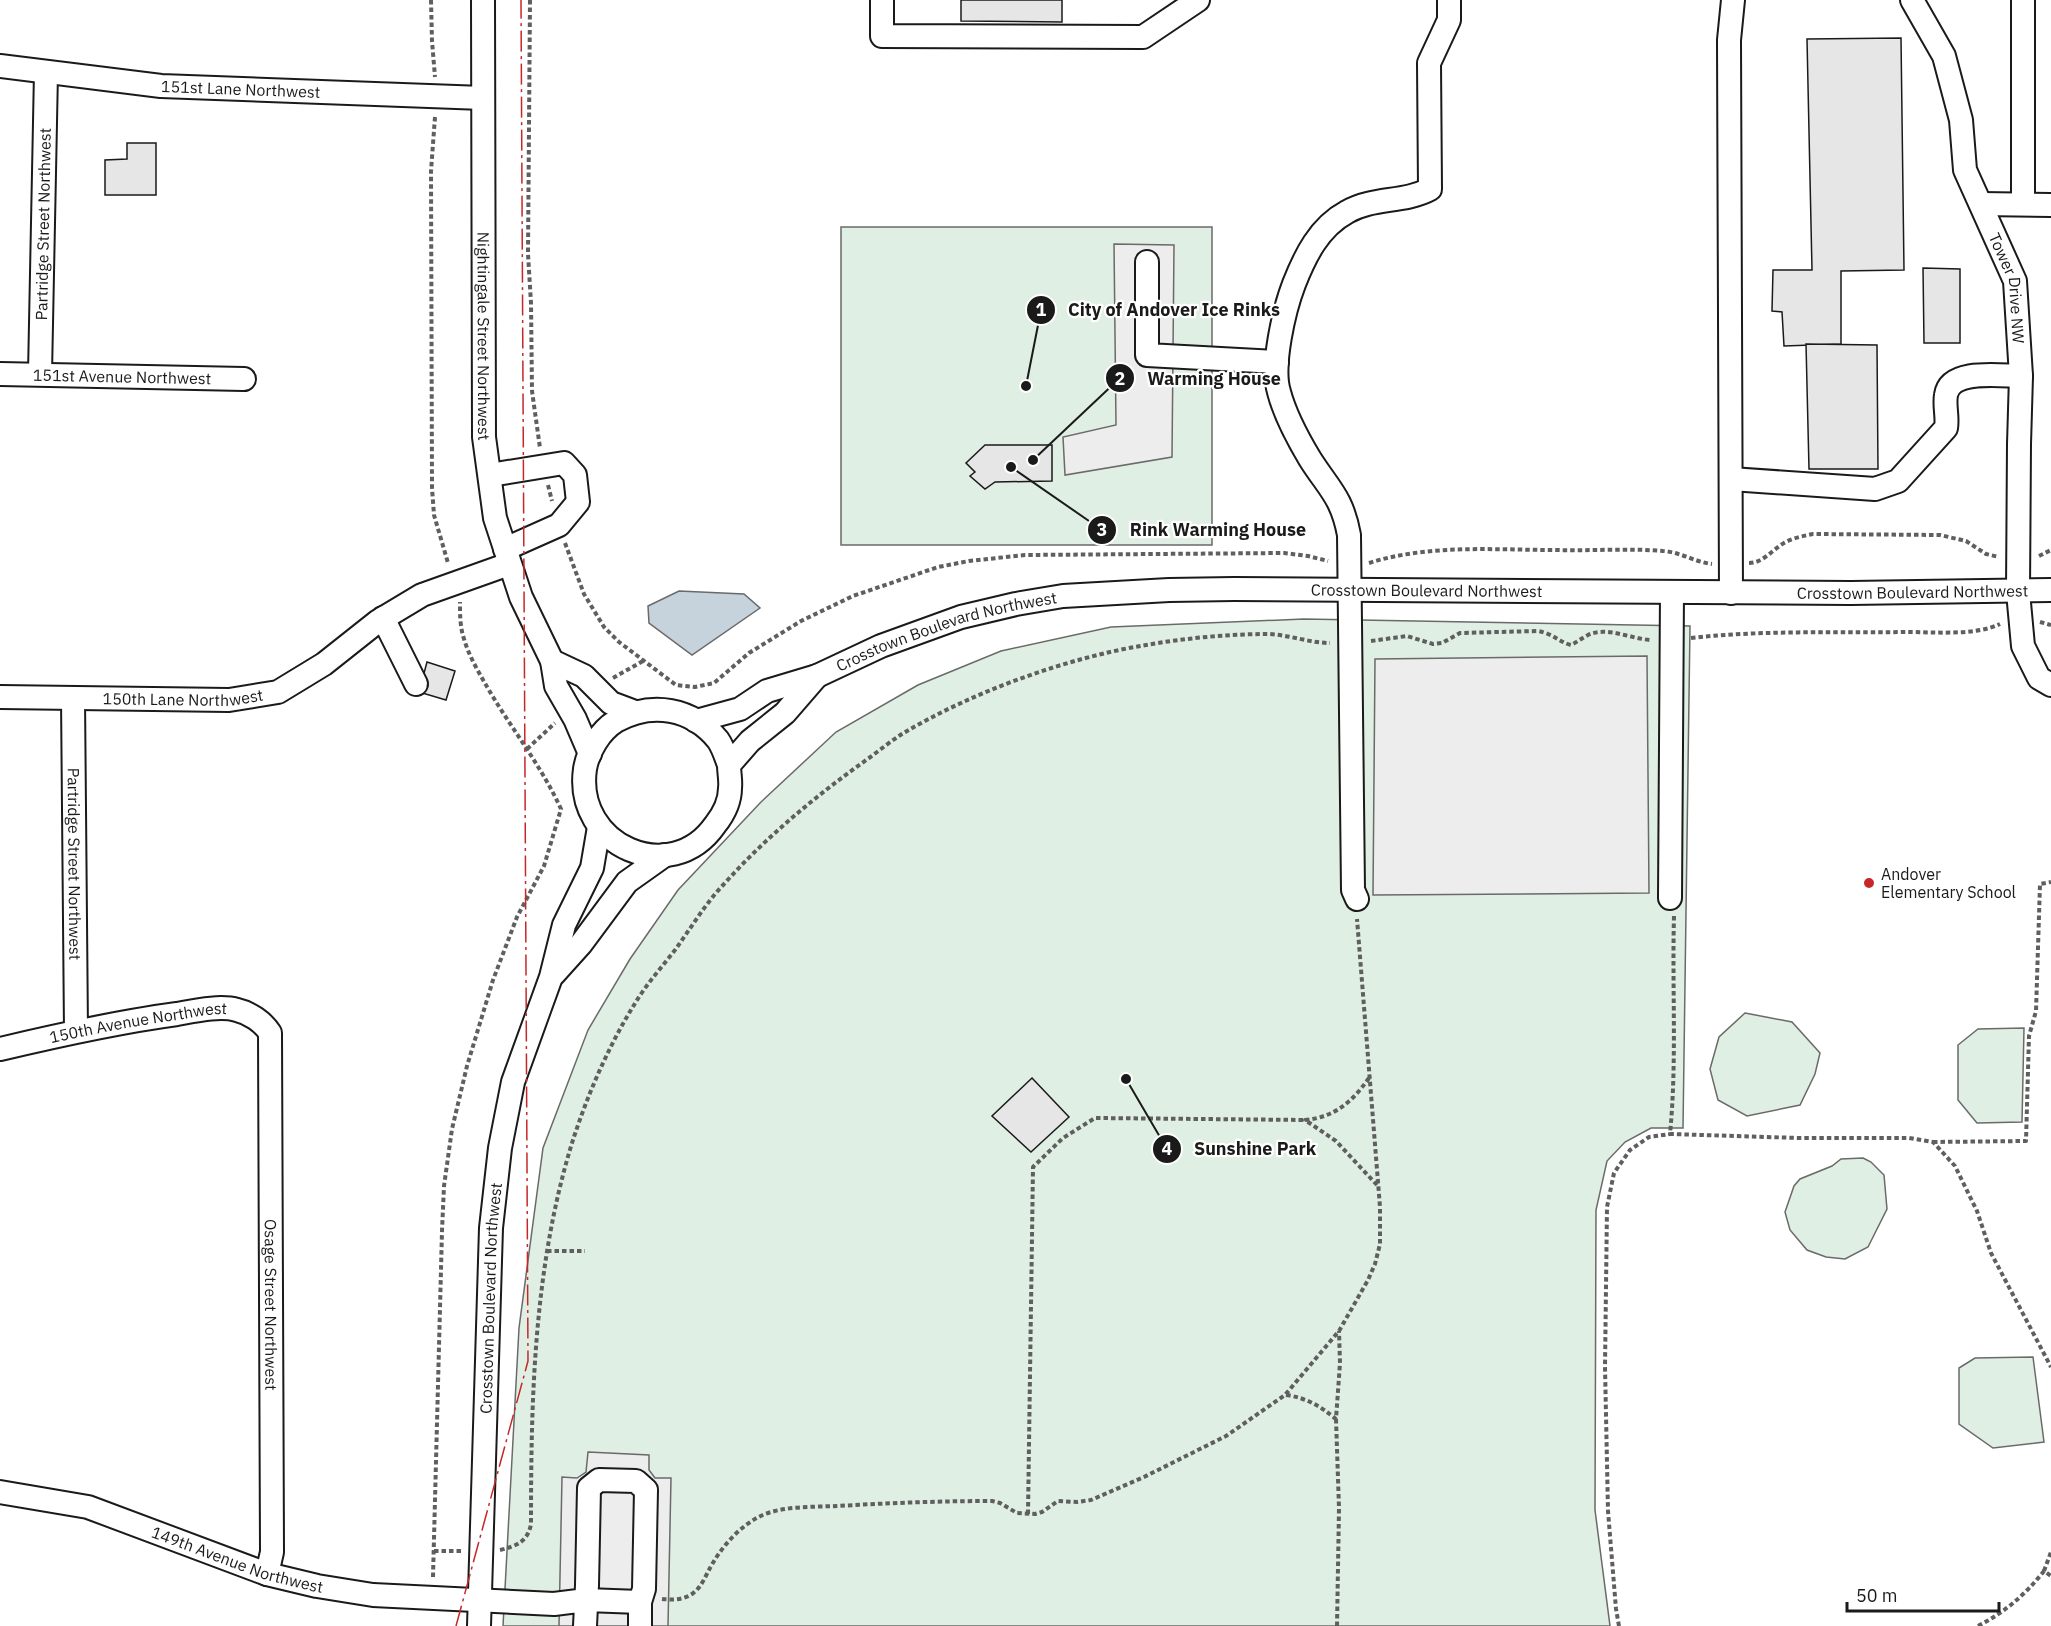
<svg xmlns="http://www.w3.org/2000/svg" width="2051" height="1626" font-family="'IBM Plex Sans',sans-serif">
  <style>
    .green { fill: #e0efe3; stroke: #6a6a6a; stroke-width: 1.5 }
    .parking { fill: #ededed; stroke: #6a6a6a; stroke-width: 1.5 }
    .water { fill: #c6d2dc; stroke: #6a6a6a; stroke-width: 1.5 }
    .building { fill: #e6e6e6; stroke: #1a1a1a; stroke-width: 1.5 }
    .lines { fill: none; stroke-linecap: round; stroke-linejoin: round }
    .minor-casing { stroke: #1a1a1a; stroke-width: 26 }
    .path { stroke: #5f5f5f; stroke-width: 4; stroke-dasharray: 4.5 3; stroke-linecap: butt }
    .minor { stroke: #fff; stroke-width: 22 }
    .power { stroke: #c62828; stroke-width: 1.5; stroke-dasharray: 21 4.5 3 4.5; stroke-linecap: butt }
    .poi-dot { fill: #c62828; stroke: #fff; stroke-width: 2 }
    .labels { text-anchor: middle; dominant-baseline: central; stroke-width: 4.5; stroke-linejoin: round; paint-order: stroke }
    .street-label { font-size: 16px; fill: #1a1a1a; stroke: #fff }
    .poi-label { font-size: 16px; fill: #1a1a1a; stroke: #fff; text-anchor: start }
    .leader { fill: none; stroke: #1a1a1a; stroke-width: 2 }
    .callout-dot { fill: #1a1a1a; stroke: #fff; stroke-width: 2 }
    .mark-label { font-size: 18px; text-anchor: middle; font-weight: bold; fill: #fff }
    .callout-label { font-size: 18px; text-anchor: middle; font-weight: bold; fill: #1a1a1a; stroke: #fff; stroke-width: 4.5; stroke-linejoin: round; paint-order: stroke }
  </style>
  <rect width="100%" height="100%" fill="#fff"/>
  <g class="green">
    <rect x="841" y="227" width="371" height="318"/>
    <polygon points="1304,619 1690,626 1683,1128 1651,1128 1625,1142 1607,1161 1596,1210 1595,1510 1610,1626 503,1626 519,1328 543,1148 588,1030 630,959 678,890 761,802 836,732 918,685 1001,651 1111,627"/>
    <polygon points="1745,1013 1792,1022 1820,1053 1815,1074 1800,1105 1747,1116 1718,1100 1710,1069 1719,1037"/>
    <polygon points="2024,1028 2022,1122 1977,1123 1958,1100 1958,1045 1978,1029"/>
    <polygon points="1863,1158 1871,1162 1884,1175 1887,1209 1868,1247 1845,1259 1826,1257 1807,1250 1790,1230 1785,1212 1794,1186 1800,1179 1832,1166 1841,1159"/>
    <polygon points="2033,1357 2044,1442 1993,1448 1959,1424 1959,1368 1975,1358"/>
  </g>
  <g class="parking">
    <polygon points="1114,244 1174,245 1172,457 1065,475 1063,437 1116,425"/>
    <polygon points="1647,656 1649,893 1373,895 1375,659"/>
    <polygon points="588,1452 649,1455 649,1470 655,1478 671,1478 668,1626 559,1626 562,1477 577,1478 586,1472"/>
  </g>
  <polygon class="water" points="679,591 744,594 760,608 692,655 649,623 648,606"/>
  <g class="building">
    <polygon points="961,0 1062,0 1062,22 961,21"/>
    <polygon points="1901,38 1904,270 1841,271 1841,344 1784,346 1782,312 1772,311 1773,270 1812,270 1807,39"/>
    <polygon points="127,143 156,143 156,195 105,195 105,160 127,159"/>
    <polygon points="1923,268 1960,269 1960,343 1924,343"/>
    <polygon points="1806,344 1877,345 1878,469 1809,469"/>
    <polygon points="985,445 1052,445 1052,481 995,482 985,489 970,476 975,472 966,463"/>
    <polygon points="427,662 455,671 446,700 419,692"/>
    <polygon points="1032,1078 1069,1117 1031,1152 992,1116"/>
  </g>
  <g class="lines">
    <g class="minor-casing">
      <g id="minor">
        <path id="s1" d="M483 0 484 437 495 518 521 597 552 661 556 686 575 719 590 754"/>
        <polyline points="882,0 882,36 1143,37 1198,0"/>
        <path id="s2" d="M1912 0 1944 56 1961 120 1965 170 2015 281 2021 376 2019 444 2018 592 2023 646 2039 678 2051 685"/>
        <polyline points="2023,0 2023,204"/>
        <path id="s3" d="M0 66 161 86 483 98"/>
        <polyline points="1981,204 2051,205"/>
        <polyline points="1147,262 1147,355 1277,362"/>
        <path id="s4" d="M0 374 244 379"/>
        <path id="s5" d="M40 374 46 72"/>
        <polyline points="490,475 564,463 575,475 578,502 559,525 505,549"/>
        <path d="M1731 479 1875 489 1898 481 1946 428C1948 417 1944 406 1946 395 1950 368 2001 376 2021 376"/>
        <polyline points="1731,593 1729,40 1733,0"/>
        <polyline points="383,618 416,684"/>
        <polyline points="552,661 584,676 611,703 635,712"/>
        <path id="s6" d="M0 697 229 700 278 692 324 664 377 622 422 595 509 564"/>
        <path id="s7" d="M73 698 76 1031"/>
        <path id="s8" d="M696 721 740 709 767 691 817 676 881 646 961 617 1016 604 1063 596 1169 590 1234 589 1851 593 2051 590"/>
        <path d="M729 765C726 757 723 747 718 740 692 708 652 701 616 721 600 731 588 751 585 769 574 846 671 888 715 825 723 815 730 802 730 788 731 781 729 773 729 765L750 741 785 713 817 676"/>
        <polyline points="1670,898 1672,592"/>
        <path d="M1357 899 1353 890 1349 535C1342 497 1329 489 1310 459 1298 439 1285 415 1279 392 1271 366 1284 310 1294 284 1305 256 1319 227 1347 212 1373 197 1404 203 1430 189L1429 63 1449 20V0"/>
        <polyline points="554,974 581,944 627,882 665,855"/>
        <path id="s9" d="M0 1049C59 1035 117 1022 177 1014 194 1011 220 1005 237 1010 250 1013 263 1022 270 1033L272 1552 267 1574"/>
        <path id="s10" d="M0 1492 88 1507 267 1574 317 1586 373 1595 434 1598 554 1604 586 1600 640 1602 644 1589 646 1490 636 1481 599 1480 589 1488 587 1585 585 1626"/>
        <path id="s11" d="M479 1626 491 1228 500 1148 513 1082 551 977 564 925 592 868 599 827"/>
        <polyline points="640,1626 640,1602"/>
      </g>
    </g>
    <g class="path">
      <polyline points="431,0 432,41 435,77"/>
      <polyline points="530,0 528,254 531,303 532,391 540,448"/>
      <polyline points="435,117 431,171 432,488 434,515 448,563"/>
      <polyline points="548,485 552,501"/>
      <polyline points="565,543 584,594 604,627 619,642 676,685 695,687 714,683 749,653 801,621 853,596 938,567 969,561 1025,555 1284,553 1308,556 1328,561"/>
      <polyline points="2039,556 2051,550"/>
      <path d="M1369 563C1429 544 1494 550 1557 550 1592 551 1628 548 1663 551 1680 552 1695 562 1712 564"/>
      <path d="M1749 563C1763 563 1772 550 1784 543 1793 538 1803 536 1813 534L1940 535 1966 541 1986 554 1999 557"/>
      <polyline points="2040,622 2051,625"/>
      <path d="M1691 638C1763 630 1834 633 1906 632 1934 632 1975 636 2000 624"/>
      <path d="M1371 641 1407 636 1433 644 1442 643 1460 633 1538 631C1554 634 1559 642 1571 645 1577 642 1582 638 1588 635 1607 626 1631 639 1651 640"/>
      <polyline points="613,678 643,661"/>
      <polyline points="527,749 555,723"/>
      <path d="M1674 916C1672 988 1677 1062 1670 1134L1799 1138H1909L1933 1142 1955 1166 1977 1211 1991 1253 2051 1367"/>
      <path d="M1369 1078C1352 1102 1335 1117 1305 1120L1336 1141 1377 1185"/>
      <polyline points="1933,1142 2026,1141 2029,1036 2036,1011 2040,884 2051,882"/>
      <polyline points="547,1251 585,1251"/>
      <path d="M1286 1395C1307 1398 1320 1406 1336 1419L1340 1363 1339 1331"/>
      <polyline points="1336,1419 1339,1508 1337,1626"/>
      <polyline points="1028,1514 1033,1167 1063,1138 1095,1118 1305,1120"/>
      <path d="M500 1550C517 1546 528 1541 531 1524 531 1395 534 1267 572 1143 587 1096 608 1047 634 1005 645 986 661 968 675 950 691 928 705 904 724 884 767 836 817 795 869 758 880 750 891 741 902 734 972 692 1066 658 1146 645 1186 638 1229 634 1269 634 1290 635 1310 643 1330 643"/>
      <polyline points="434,1551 463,1551"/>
      <polyline points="2044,1571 2051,1552"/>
      <path d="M433 1577 442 1231 444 1186 452 1129 467 1066 493 980 517 917 544 866 561 809C541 765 510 727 486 685 478 671 469 656 464 639 460 627 460 615 460 602"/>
      <path d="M662 1599C672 1600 683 1600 692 1594 701 1588 705 1577 710 1568 722 1546 741 1524 765 1514 787 1506 813 1507 837 1506 889 1503 940 1501 992 1501L1000 1503 1017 1513 1035 1514 1042 1512 1058 1501 1077 1502 1091 1500 1144 1477 1226 1436 1285 1395 1339 1331 1368 1280 1375 1264 1380 1244V1207L1357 919"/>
      <polyline points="1619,1626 1616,1609 1608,1511 1605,1367 1607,1207 1614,1173 1630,1150 1649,1137 1670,1134"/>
      <path d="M1978 1626C2005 1612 2025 1595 2044 1571L2051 1576"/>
    </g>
    <use href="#minor" class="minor"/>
    <polyline class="power" points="456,1626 528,1361 521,0"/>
  </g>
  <circle class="poi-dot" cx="1869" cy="883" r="6"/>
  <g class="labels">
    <g class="street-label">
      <text stroke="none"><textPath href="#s3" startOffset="242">151st Lane Northwest</textPath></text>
      <text stroke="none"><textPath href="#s5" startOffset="150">Partridge Street Northwest</textPath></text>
      <text stroke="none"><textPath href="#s2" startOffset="308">Tower Drive NW</textPath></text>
      <text stroke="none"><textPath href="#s1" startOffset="336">Nightingale Street Northwest</textPath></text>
      <text stroke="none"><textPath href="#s4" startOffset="122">151st Avenue Northwest</textPath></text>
      <text stroke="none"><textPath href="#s8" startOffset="754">Crosstown Boulevard Northwest</textPath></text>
      <text stroke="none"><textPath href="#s8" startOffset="1240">Crosstown Boulevard Northwest</textPath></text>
      <text stroke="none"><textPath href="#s8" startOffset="268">Crosstown Boulevard Northwest</textPath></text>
      <text stroke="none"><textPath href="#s6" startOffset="183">150th Lane Northwest</textPath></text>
      <text stroke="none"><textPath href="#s7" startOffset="166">Partridge Street Northwest</textPath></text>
      <text stroke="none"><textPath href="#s9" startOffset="141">150th Avenue Northwest</textPath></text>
      <text stroke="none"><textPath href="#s11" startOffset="328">Crosstown Boulevard Northwest</textPath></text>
      <text stroke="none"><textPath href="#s9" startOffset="554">Osage Street Northwest</textPath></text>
      <text stroke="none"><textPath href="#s10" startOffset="248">149th Avenue Northwest</textPath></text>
    </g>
    <g class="poi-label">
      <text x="1881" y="874">Andover<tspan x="1881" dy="18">Elementary School</tspan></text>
    </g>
  </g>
  <path class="leader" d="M1026 386L1041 310M1033 460L1120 378M1011 467L1102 530M1126 1079L1167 1149"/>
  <g class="callout-dot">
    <circle cx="1026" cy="386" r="6"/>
    <circle cx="1033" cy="460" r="6"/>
    <circle cx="1011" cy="467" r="6"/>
    <circle cx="1126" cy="1079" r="6"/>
    <circle cx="1041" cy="310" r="15"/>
    <circle cx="1120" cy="378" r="15"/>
    <circle cx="1102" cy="530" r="15"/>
    <circle cx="1167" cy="1149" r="15"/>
  </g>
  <g class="mark-label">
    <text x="1041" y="316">1</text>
    <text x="1120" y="385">2</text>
    <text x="1102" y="536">3</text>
    <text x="1167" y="1155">4</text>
  </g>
  <g class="callout-label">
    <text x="1174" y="316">City of Andover Ice Rinks</text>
    <text x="1214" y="385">Warming House</text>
    <text x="1218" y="536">Rink Warming House</text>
    <text x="1255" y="1155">Sunshine Park</text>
  </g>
  <path d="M1847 1602v9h152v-9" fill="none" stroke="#1a1a1a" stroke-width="3"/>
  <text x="1856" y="1602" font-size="18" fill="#1a1a1a" stroke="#ffffff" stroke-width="4.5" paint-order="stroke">50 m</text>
</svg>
